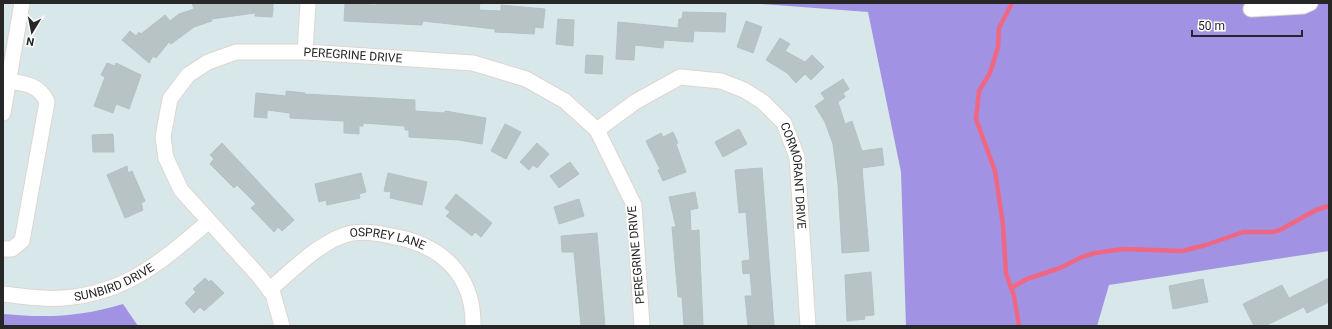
<svg xmlns="http://www.w3.org/2000/svg" width="1332" height="329" font-family="Roboto,sans-serif">
  <style>
    .green { fill: #a192e3 }
    .lines { fill: none; stroke-linecap: round; stroke-linejoin: round }
    .stream { stroke: #f06783; stroke-width: 4.5 }
    .building { fill: #b8c3c5; stroke: #b2c2c5 }
    .minor-casing { stroke: #e1d4cd; stroke-width: 17 }
    .minor { stroke: #fff; stroke-width: 15 }
    .labels { text-anchor: middle; dominant-baseline: central; stroke-width: 4; stroke-linejoin: round; paint-order: stroke }
    .street-label { font-size: 12px; fill: #272727; stroke: #fff }
  </style>
  <rect width="100%" height="100%" fill="#d8e8ea"/>
  <g class="green">
    <polygon points="749,3 1329,3 1329,251 1109,285 1097,326 906,326 901,172 868,12"/>
    <path d="M123 304 138 326H3V314C47 318 80 317 123 304Z"/>
  </g>
  <g class="lines">
    <g class="stream">
      <polyline points="1012,3 999,28 998,47 990,73 979,91 976,119 995,171 1003,225 1006,273 1014,296 1019,326"/>
      <polyline points="1011,288 1027,279 1060,268 1082,257 1095,253 1123,249 1182,251 1206,245 1243,232 1273,232 1280,230 1316,210 1329,206"/>
    </g>
  </g>
  <g class="building">
    <polygon points="192,3 273,3 273,10 272,17 255,16 255,13 211,19 212,21 194,27 171,44 169,42 156,58 153,56 149,63 122,40 130,31 136,36 139,32 141,34 165,15 170,21 179,14 194,9"/>
    <polygon points="377,3 480,3 479,10 501,11 501,5 545,9 543,28 535,27 534,34 495,32 495,29 423,21 422,25 344,21 345,4 377,5"/>
    <polygon points="683,12 726,13 725,32 694,31 693,42 664,40 663,48 635,45 634,60 616,59 618,22 678,28 679,19 682,19"/>
    <polygon points="558,19 574,20 573,46 556,44"/>
    <polygon points="746,21 762,27 753,53 737,47"/>
    <polygon points="780,38 790,44 785,51 805,62 812,55 824,67 811,80 805,74 796,83 787,73 766,60"/>
    <polygon points="586,55 603,56 602,74 585,73"/>
    <polygon points="107,63 115,66 116,63 141,75 129,109 116,104 113,113 94,106 105,77 101,75"/>
    <polygon points="843,79 849,89 843,93 845,97 838,102 845,124 852,121 862,151 882,148 884,165 862,168 869,251 842,253 838,184 833,144 825,122 815,106 825,99 821,93"/>
    <polygon points="286,91 305,93 304,94 415,100 415,111 445,113 445,111 486,118 482,144 459,140 409,137 409,130 405,130 405,126 363,123 363,126 359,126 359,134 344,133 344,121 290,118 290,113 267,110 267,118 254,117 256,93 286,96"/>
    <polygon points="505,124 521,132 506,159 491,151"/>
    <polygon points="739,129 747,144 723,157 715,142"/>
    <polygon points="673,132 678,143 676,144 686,172 663,181 658,170 660,169 646,141 661,133 663,137"/>
    <polygon points="113,134 114,152 93,152 92,135"/>
    <polygon points="222,143 294,220 282,231 278,227 274,232 251,208 256,204 237,185 234,188 210,164 214,159 210,155"/>
    <polygon points="537,143 549,154 537,168 533,165 529,170 520,162"/>
    <polygon points="570,162 579,174 559,188 550,176"/>
    <polygon points="127,166 128,173 132,171 145,201 141,203 143,210 125,218 107,175"/>
    <polygon points="762,168 774,326 748,326 745,296 752,296 750,273 743,274 742,261 750,260 746,212 739,213 735,170"/>
    <polygon points="361,173 366,192 359,194 360,198 327,205 326,200 319,202 315,184"/>
    <polygon points="388,173 427,182 422,205 390,198 391,192 384,191"/>
    <polygon points="695,192 698,208 690,210 691,231 699,230 703,326 684,326 682,297 678,297 672,227 676,227 669,197"/>
    <polygon points="456,194 492,223 481,237 475,232 472,236 446,216 450,212 445,208"/>
    <polygon points="579,199 584,216 559,224 554,207"/>
    <polygon points="597,233 605,326 581,326 574,252 562,252 561,236"/>
    <polygon points="871,272 874,315 864,316 865,319 847,321 845,275"/>
    <polygon points="205,278 209,282 211,280 224,293 204,311 200,307 194,313 185,303 196,292 193,289"/>
    <polygon points="1329,278 1329,302 1307,313 1304,307 1265,326 1254,326 1243,304 1282,285 1289,298"/>
    <polygon points="1203,279 1208,302 1173,309 1169,286"/>
  </g>
  <g class="lines">
    <g class="minor-casing">
      <g id="minor">
        <polyline points="1251,9 1303,6 1310,3"/>
        <polyline points="305,52 308,3"/>
        <path d="M3 80C21 83 39 83 47 102L22 241 12 249H3"/>
        <polyline points="3,113 22,3"/>
        <path id="s1" d="M597 130 635 102 680 77 721 81 744 90 763 102 784 123 797 157 808 326"/>
        <path id="s2" d="M269 290C292 271 322 239 352 233 364 231 379 233 391 236 440 244 474 274 473 326"/>
        <path id="s3" d="M3 294C23 296 44 300 64 298 127 293 162 261 208 222"/>
        <path id="s4" d="M282 326 273 294 258 275 181 190 166 158 163 137 170 99 188 75 208 62 236 52H305L473 63 526 79 565 101 597 130 634 205 642 326"/>
      </g>
    </g>
    <use href="#minor" class="minor"/>
  </g>
  <g class="labels">
    <g class="street-label">
      <text stroke="none"><textPath href="#s4" startOffset="468">PEREGRINE DRIVE</textPath></text>
      <text stroke="none"><textPath href="#s1" startOffset="271">CORMORANT DRIVE</textPath></text>
      <text stroke="none"><textPath href="#s2" startOffset="138">OSPREY LANE</textPath></text>
      <text transform="translate(636 255) rotate(-95)">PEREGRINE DRIVE</text>
      <text stroke="none"><textPath href="#s3" startOffset="114">SUNBIRD DRIVE</textPath></text>
    </g>
  </g>
  <rect width="1332" height="329" fill="none" stroke="#272727" stroke-width="8"/>
  <g transform="translate(32 32) rotate(190)" stroke="#ffffff" stroke-width="3" paint-order="stroke">
  <path d="M0-3L7 15L0 10L-7 15Z" fill="#272727"/>
  <text y="-6" font-size="11" font-weight="bold" text-anchor="middle" fill="#272727">N</text>
  </g>
  <path d="M1192 30v6h110v-6" fill="none" stroke="#272727" stroke-width="2"/>
  <text x="1198" y="30" font-size="12" fill="#272727" stroke="#ffffff" stroke-width="3" paint-order="stroke">50 m</text>
</svg>
